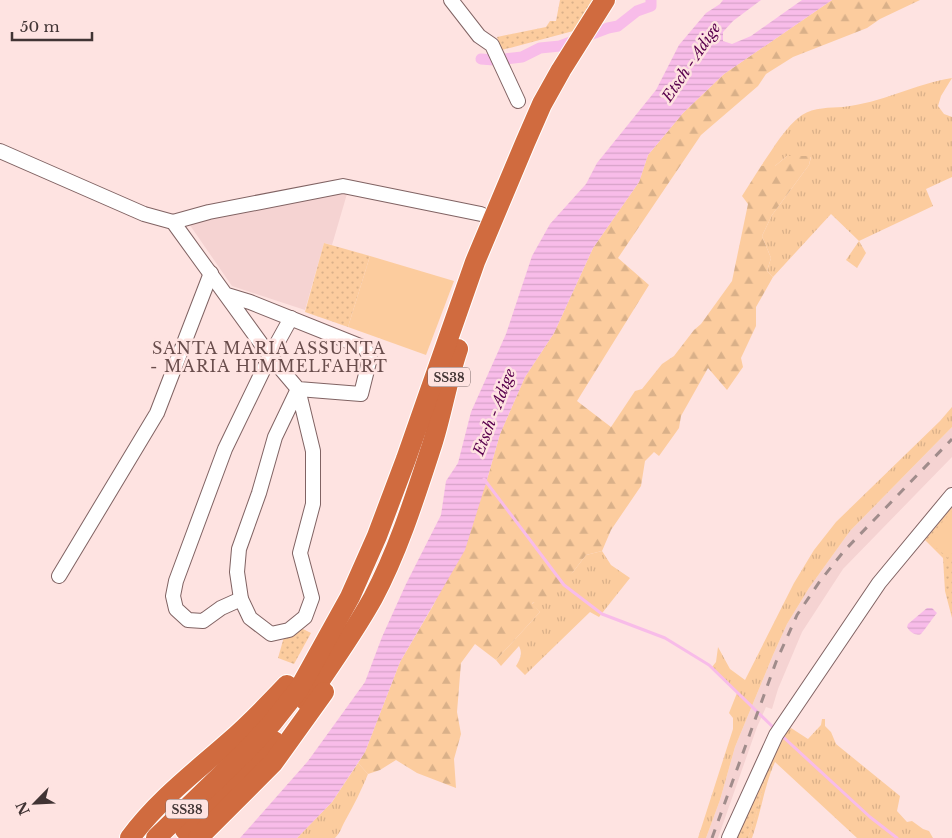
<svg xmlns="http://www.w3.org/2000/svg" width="952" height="838" font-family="'Libre Baskerville',serif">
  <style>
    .built { fill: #f5d3d2 }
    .grass { fill: url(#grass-tufts) }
    .forest { fill: url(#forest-firs) }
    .park { fill: url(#park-dots) }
    .pitch { fill: #fccc9e }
    .water { fill: url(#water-rules) }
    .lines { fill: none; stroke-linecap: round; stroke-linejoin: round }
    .stream { stroke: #f8bce9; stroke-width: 3 }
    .canal { stroke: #f8bce9; stroke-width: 11 }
    .minor-casing { stroke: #806363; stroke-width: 16 }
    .highway-casing { stroke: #fff; stroke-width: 22 }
    .minor { stroke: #fff; stroke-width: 14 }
    .highway { stroke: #d06b3f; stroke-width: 20 }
    .rail { stroke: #a08c8b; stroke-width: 3; stroke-dasharray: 9 9; stroke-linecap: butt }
    .labels { text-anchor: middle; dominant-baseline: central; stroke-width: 5; stroke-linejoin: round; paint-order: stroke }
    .shield { fill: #fee3e1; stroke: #7a6868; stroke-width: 1 }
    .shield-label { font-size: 12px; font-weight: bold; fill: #413434 }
    .water-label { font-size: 15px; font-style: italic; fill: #59004d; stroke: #fee3e1 }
    .quarter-label { font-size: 16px; letter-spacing: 1px; fill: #694d4c; stroke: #fee3e1 }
  </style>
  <defs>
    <pattern id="grass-tufts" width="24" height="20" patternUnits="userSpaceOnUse" patternTransform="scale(1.25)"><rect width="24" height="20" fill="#fccc9e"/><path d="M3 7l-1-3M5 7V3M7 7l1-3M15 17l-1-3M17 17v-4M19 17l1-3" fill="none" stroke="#d9b089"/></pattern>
    <pattern id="forest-firs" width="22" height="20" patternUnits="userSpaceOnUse" patternTransform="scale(1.25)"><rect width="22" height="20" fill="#fccc9e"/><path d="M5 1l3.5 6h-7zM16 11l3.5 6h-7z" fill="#d9b089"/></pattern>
    <pattern id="park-dots" width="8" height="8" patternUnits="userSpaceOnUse" patternTransform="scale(1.25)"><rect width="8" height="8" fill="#fccc9e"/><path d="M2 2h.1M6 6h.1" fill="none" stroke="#d9b089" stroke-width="1.8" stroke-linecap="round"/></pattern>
    <pattern id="water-rules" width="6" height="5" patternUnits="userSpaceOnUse" patternTransform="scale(1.25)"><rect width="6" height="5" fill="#f8bce9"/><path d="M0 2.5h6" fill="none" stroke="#d6a2c8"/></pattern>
  </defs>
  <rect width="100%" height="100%" fill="#fee3e1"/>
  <g class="built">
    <polygon points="349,187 332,245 324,243 305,310 232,286 185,218"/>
    <polygon points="952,427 952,457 843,569 802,632 778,689 772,709 766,707 757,727 718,838 706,838 720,800 735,747 773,655 787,624 809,588 850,531"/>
  </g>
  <g class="grass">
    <path d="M952 78 941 96 938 106 944 114 952 117V177L926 189 933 206 859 241 866 253 857 268 846 260 859 241 831 214 773 277 767 271 771 258 762 236 772 215 809 165 811 157 787 156 775 166H761C773 149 785 127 802 115 814 107 830 108 843 107 881 103 915 84 952 78Z"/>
    <polygon points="952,407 952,427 850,531 809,588 787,624 773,655 735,747 720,800 706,838 698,838 733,729 733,718 729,713 737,693 712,667 716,662 718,647 730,669 745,680 794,583 814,550 836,522 940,421"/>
    <path d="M602 551 611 565 630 578 599 617 590 612 525 675 516 666C520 659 523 654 519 646L501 666 496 660 540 612 532 604 573 572 586 555Z"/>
    <path d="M822 719H825V726L831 732 836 744 900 796 897 811 907 822 912 821 923 829 929 831 933 838H857L775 762C764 786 761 813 752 838H748L756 814 770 759 769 757 788 729 791 728 808 739 821 725Z"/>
    <path d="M358 763 368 774C361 791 354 805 345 821 341 828 341 832 335 838H297L332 802Z"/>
  </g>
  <polygon class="forest" points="832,0 920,0 880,19 867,28 793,57 766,74 758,86 701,135 618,258 649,285 577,401 611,427 635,391 642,389 662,364 674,356 694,330 701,324 732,281 748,204 742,196 761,166 775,166 787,156 811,156 809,165 772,215 762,236 771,258 767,271 773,277 756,307 756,326 741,358 743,367 727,390 708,368 681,416 679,428 659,456 654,452 645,461 641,486 611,530 602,551 586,555 573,572 549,599 532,603 540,612 496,660 475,644 461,663 457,712 461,734 454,759 456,788 417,773 396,760 380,770 368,774 358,763 365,752 400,662 434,604 486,483 500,434 525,377 554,333 593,248 639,182 648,155 683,113 724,74"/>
  <g class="park">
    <polygon points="560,0 597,0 577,30 502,50 497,37 546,27 550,21 556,21"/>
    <polygon points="324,243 370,256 348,327 305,312"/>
    <polygon points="952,507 952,618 945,591 943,558 925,540"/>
    <polygon points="301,628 311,633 294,664 278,658 284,637"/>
    <polygon points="770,758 756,815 748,838 734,838"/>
  </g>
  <g class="pitch">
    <polygon points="370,256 454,281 426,355 348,327"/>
    <polygon points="952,511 952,553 948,558 927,540"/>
  </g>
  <g class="water">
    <polygon points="723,0 761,0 733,21 723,32 723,41 732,44 751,36 802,0 832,0 724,74 683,113 648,155 639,182 593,248 554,333 525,377 500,434 486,483 465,550 400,662 365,752 332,802 297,838 240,838 308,761 365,682 382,637 406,584 441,515 446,481 458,463 471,412 506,334 532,256 550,224 586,184 597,163 656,90 679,45 706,13 720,4"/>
    <path d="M927 608H932L937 613C931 620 927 627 921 634 915 636 910 632 907 627L908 624Z"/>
  </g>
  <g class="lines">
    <g class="stream">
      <polyline points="484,479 564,585 602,614 665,638 709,665 775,729"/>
      <polyline points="781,735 870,817 897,838"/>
    </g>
    <g class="canal">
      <polyline points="481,59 494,60"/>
      <polyline points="505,59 522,57 540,48 560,46 608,28 618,26 637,11 651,6 651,0"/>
    </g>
    <g class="minor-casing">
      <g id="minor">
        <polyline points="451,0 479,36 492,45 518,101"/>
        <polyline points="0,151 144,214 173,222 270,356 298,389 361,394 370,358 365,348 250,302 227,295"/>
        <polyline points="173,222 209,212 343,186 481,214"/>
        <polygon points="298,389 313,451 313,504 300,553 312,598 305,617 289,630 271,634 250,618 241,599 237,572 239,549 259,493 275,437"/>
        <polyline points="59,576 157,413 211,273"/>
        <polyline points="241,599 221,608 203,621 188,620 176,609 173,596 176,581 225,449 270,356 291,318"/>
        <polyline points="729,838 776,735 879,583 952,495"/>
      </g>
    </g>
    <g class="highway-casing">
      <g id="highway">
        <path d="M306 701C329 667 353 634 373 598 398 551 415 497 432 445 442 414 447 381 458 349"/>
        <polyline points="185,830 236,783 274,741"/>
        <path d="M130 838C157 801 195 772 229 742 250 724 268 705 287 685"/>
        <polyline points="156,838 246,751 272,723 299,689 350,597 377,536 406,459 475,262 525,143 542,104 561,70 605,0"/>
        <polyline points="198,838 273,763 324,692"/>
      </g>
    </g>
    <use href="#minor" class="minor"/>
    <use href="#highway" class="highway"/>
    <polyline class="rail" points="712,838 776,662 797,615 820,581 844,551 952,439"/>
  </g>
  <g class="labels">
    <g class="shield">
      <rect x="428" y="367.5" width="42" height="19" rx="4"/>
      <rect x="166" y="799.5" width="42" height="19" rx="4"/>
    </g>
    <g class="shield-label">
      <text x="449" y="377">SS38</text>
      <text x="187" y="809">SS38</text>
    </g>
    <g class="water-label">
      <text transform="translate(691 62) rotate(-56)">Etsch - Adige</text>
      <text transform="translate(494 412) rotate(-69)">Etsch - Adige</text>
    </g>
    <g class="quarter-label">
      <text x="269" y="348">SANTA MARIA ASSUNTA<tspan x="269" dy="18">- MARIA HIMMELFAHRT</tspan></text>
    </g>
  </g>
  <g transform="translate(35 803) rotate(246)" stroke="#fee3e1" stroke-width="4" paint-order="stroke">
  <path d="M0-4L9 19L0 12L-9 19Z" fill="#413434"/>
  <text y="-8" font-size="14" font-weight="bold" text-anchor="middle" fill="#413434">N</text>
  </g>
  <path d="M12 32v8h80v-8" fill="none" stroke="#413434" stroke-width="2.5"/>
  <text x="20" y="32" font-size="15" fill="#413434" stroke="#fee3e1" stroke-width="4" paint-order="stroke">50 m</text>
</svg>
